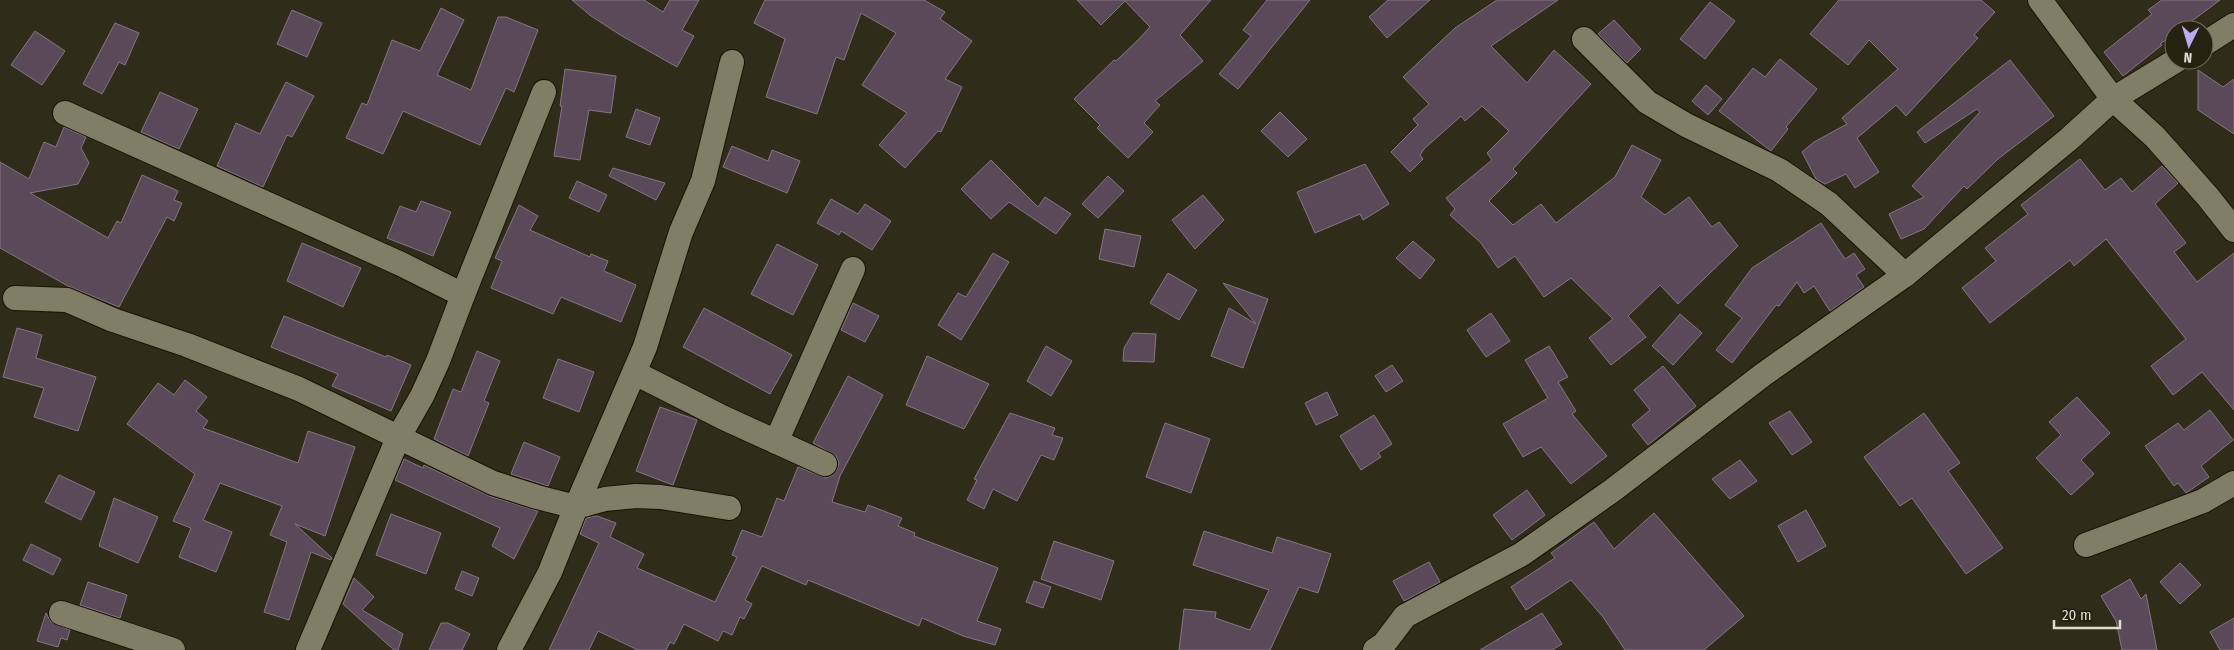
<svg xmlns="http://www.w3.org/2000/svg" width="2234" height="650" font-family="'Fira Sans Condensed',sans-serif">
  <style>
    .building { fill: #5a4a59; stroke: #867585 }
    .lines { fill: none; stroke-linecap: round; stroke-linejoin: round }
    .minor-casing { stroke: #181403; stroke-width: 26 }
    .minor { stroke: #817e68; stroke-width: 24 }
  </style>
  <rect width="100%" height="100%" fill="#2f2c19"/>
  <g class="building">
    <polygon points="572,0 644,0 663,12 670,0 699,0 682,30 694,36 677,67 622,36 591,16"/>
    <polygon points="765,0 924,0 945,12 940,19 972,41 945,79 962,87 941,132 938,131 905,168 879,145 907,113 862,85 896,33 861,13 844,60 836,57 817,114 766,97 785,39 754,23"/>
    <polygon points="1077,0 1211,0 1180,35 1203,61 1155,101 1160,105 1144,123 1153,132 1128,158 1097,128 1100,125 1074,99 1114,60 1116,61 1138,40 1150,27 1125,1 1101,25"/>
    <polygon points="1267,0 1310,0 1238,89 1219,74 1251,36 1243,30"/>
    <polygon points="1388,0 1430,0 1387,38 1369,17"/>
    <polygon points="1497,0 1558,0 1491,46 1527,83 1554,50 1591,84 1513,169 1517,173 1489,201 1513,225 1541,204 1556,223 1615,177 1632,145 1661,160 1641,197 1665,215 1689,197 1712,227 1719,222 1738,246 1678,304 1660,285 1628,316 1646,337 1611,365 1589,338 1613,319 1571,278 1544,297 1515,256 1498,268 1481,243 1450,215 1455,209 1446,198 1492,160 1487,153 1509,131 1482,106 1465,121 1461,116 1424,149 1420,155 1423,159 1410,172 1391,152 1418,125 1413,119 1429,104 1403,77 1455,28"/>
    <polygon points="1839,0 1981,0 1995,12 1974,35 1978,38 1906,116 1896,105 1857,138 1879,172 1855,188 1846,174 1825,184 1816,179 1802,152 1814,142 1847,124 1842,118 1898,69 1869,40 1848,65 1810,34"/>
    <polygon points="2162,0 2220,0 2180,30 2174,30 2174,34 2160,44 2162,45 2123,76 2104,52 2152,14 2148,10"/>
    <polygon points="1710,2 1735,21 1705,59 1680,39"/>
    <polygon points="441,8 464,20 437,75 471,90 498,17 506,17 538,30 514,92 506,88 480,145 403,111 383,154 346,138 362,103 367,105 392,40 420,51"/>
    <polygon points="292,10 322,23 307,57 277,44"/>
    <polygon points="1614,20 1641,49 1627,63 1598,34"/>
    <polygon points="115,23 139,33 125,65 119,62 102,94 83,84"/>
    <polygon points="35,31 65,51 42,85 11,65"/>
    <polygon points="1780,59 1817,89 1786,127 1788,129 1771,151 1719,111 1753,68 1765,77"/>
    <polygon points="2010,60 2054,116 1998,159 1967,189 1964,186 1924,229 1901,239 1889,214 1924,197 1912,186 1980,112 1977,109 1925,143 1917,132"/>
    <polygon points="565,69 616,76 611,113 589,110 580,160 554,156 562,106 560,106"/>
    <polygon points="2198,70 2223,87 2234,79 2234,134 2198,110"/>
    <polygon points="286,82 314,96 292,137 287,135 263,187 217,166 236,123 260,134"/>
    <polygon points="1706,85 1722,99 1708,115 1692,101"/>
    <polygon points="160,92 198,109 179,149 141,132"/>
    <polygon points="636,109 660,118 650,145 626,137"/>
    <polygon points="1280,112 1307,139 1288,157 1261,131"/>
    <polygon points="64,127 86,137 81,148 89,163 78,184 30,193 108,238 117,221 121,223 142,175 178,191 174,200 182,203 174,221 167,217 119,307 68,286 0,248 0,162 29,179 44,142 56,147"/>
    <polygon points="732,146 768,161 772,150 800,161 787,193 723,167"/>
    <polygon points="2080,159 2105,190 2121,178 2132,192 2162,166 2178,183 2155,204 2186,243 2174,252 2197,282 2234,253 2234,410 2202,372 2173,395 2151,366 2186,339 2106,239 2074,266 2070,260 1990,323 1962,288 1996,261 1985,248 2028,214 2021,205"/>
    <polygon points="991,160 1038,207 1045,197 1071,214 1056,234 1009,202 991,219 961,189"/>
    <polygon points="1365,164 1389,204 1363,220 1360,214 1315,233 1297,192"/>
    <polygon points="613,168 665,183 656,200 609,176"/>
    <polygon points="1108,176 1124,191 1098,218 1082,204"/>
    <polygon points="577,181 607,195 599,212 569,198"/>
    <polygon points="1203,195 1224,220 1195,249 1172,220"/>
    <polygon points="831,199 858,214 865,204 891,221 872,250 841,231 839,235 817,223"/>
    <polygon points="421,201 451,212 433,256 387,238 400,206 416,212"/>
    <polygon points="519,205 538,216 530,230 590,257 591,254 608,261 604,271 636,285 621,322 561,297 553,314 491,288 502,261 495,258"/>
    <polygon points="1821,223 1845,259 1854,253 1865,269 1856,275 1864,287 1830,311 1814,286 1804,293 1797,282 1779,306 1776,305 1732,363 1716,350 1742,318 1725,305 1752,268"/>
    <polygon points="1105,229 1141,236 1134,267 1099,259"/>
    <polygon points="1413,241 1435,260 1420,279 1396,258"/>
    <polygon points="302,243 361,268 343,307 287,281"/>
    <polygon points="777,244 818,265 793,315 751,294"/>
    <polygon points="993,253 1009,262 961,340 938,325 958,293 966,297"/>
    <polygon points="1168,273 1197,290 1179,320 1150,303"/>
    <polygon points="1223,283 1268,299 1243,368 1211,356 1229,308 1256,324"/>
    <polygon points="853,303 879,316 865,342 841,330"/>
    <polygon points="704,308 792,355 770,394 683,347"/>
    <polygon points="1491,313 1510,341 1486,357 1467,330"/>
    <polygon points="1680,314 1702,333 1673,365 1652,346"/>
    <polygon points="284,316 386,357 387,355 411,365 391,411 332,386 338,374 271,347"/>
    <polygon points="17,328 42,335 36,358 96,377 78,431 34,417 44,388 3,377"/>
    <polygon points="1133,333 1156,334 1154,362 1123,361 1124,348"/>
    <polygon points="1046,346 1072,361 1051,396 1027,381"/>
    <polygon points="1549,346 1568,377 1558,382 1576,411 1572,414 1607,456 1571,484 1541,447 1523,457 1503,424 1548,398 1525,360"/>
    <polygon points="477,351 500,361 484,401 489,403 468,456 434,439 453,389 461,392"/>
    <polygon points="927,356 989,384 964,429 906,405"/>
    <polygon points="558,359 594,372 579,412 543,398"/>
    <polygon points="1392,365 1403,381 1386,392 1375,376"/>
    <polygon points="1663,366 1696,406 1648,445 1632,425 1650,410 1634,390"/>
    <polygon points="848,376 883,395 840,476 832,502 865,512 868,505 902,518 898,526 915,533 914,536 998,568 977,621 1001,629 995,645 963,636 922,618 919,626 808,580 806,585 762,566 745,600 752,604 744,619 740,617 732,635 723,631 718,641 684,624 674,644 670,642 666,650 638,650 598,631 589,650 549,650 599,543 580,534 586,518 597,516 616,523 610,537 644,554 637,568 715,602 737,557 732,555 742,530 762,537 777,498 784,501 798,467 826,478 833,475 837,470 839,463 836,456 813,443"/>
    <polygon points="185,380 207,397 196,411 208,421 203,428 298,463 308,431 355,447 325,536 295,524 332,558 331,560 311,552 289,620 264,612 287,542 270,535 282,506 220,483 203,520 232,532 216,572 179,557 191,528 173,521 195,474 127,424 158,383 174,395"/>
    <polygon points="1327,392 1338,415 1316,425 1305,403"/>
    <polygon points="2077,397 2110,433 2081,460 2094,474 2071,495 2036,458 2061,435 2049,422"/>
    <polygon points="660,407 697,420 673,485 636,471"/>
    <polygon points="2210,410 2233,440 2201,466 2209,477 2186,493 2178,483 2174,486 2145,446 2178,423 2184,430"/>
    <polygon points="1790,411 1812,442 1792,455 1769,423"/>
    <polygon points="1010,413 1055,428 1052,435 1063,438 1054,460 1041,455 1017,501 993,489 984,509 967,500 977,480 974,479"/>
    <polygon points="1924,413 1960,463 1948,471 2003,548 1966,574 1912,498 1900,506 1864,457"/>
    <polygon points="1374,415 1392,444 1378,453 1381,457 1361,470 1340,436"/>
    <polygon points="1165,423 1210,439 1191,493 1146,477"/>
    <polygon points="524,442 560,457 548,486 511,474"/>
    <polygon points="404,459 423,468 424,465 489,496 538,511 514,559 492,546 500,528 395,480"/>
    <polygon points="1740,460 1757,481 1730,499 1712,479"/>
    <polygon points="59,475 95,492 81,520 45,502"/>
    <polygon points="1527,490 1545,515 1512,540 1493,515"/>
    <polygon points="114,498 158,517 138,563 99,546"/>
    <polygon points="1806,510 1826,546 1798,562 1778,526"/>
    <polygon points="1654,513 1744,616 1704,650 1625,650 1603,617 1571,580 1526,610 1511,587 1555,558 1551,553 1594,522 1614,549"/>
    <polygon points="391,514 441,533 426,574 376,555"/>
    <polygon points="1204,531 1272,553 1277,537 1331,554 1318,593 1299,587 1270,650 1179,650 1184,609 1216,612 1215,618 1250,630 1269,590 1193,565"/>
    <polygon points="1054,541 1114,561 1101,600 1041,579"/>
    <polygon points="31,544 61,559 53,575 23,560"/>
    <polygon points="1429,562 1440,582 1404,601 1393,581"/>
    <polygon points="2180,563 2201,585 2180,604 2160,582"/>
    <polygon points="462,571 479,578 472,596 455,589"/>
    <polygon points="354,578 374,597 362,610 403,634 398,650 394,650 343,604"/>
    <polygon points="2130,579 2141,599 2146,594 2157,650 2122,650 2116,621 2101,596"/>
    <polygon points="1034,581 1051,587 1043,608 1026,602"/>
    <polygon points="88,582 127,595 120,618 80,605"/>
    <polygon points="46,613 51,622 70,630 67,640 61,638 58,647 37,641"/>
    <polygon points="1542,613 1562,644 1552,650 1480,650"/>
    <polygon points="2234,618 2234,650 2220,650 2210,632"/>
    <polygon points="441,623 448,623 470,634 462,650 429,650"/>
  </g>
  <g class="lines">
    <g class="minor-casing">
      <g id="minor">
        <polyline points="2040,0 2113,99 2155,137 2208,197 2234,230"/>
        <polyline points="1584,39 1647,102 1686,125 1779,170 1829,204 1905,275"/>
        <polyline points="2204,44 2234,25"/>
        <polyline points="65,113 401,264 463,295 438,361 422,396 398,438 308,650"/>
        <polyline points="463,295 544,92"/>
        <polyline points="15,298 67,300 113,320 187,345 299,389 493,483 537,497 576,507 605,499 636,496 661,497 729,508"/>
        <polyline points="635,373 724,418 825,464"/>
        <polyline points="776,442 853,269"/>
        <polyline points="2086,545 2203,501 2234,483"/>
        <polyline points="61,613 173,650"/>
        <polyline points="509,650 550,572 576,507 645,347 681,232 703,181 732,62"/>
        <polyline points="1375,650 1384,644 1405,616 1522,554 1613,490 1764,374 1905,275 2069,139 2113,99 2177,60"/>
      </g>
    </g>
    <use href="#minor" class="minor"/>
  </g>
  <g transform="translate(2189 45) rotate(185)"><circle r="24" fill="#262210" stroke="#706d5d"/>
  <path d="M0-4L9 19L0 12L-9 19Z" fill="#bea9f5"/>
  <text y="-8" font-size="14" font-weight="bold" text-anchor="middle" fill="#dfddd1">N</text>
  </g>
  <path d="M2054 620v8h66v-8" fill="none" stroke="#dfddd1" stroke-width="2.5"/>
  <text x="2062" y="620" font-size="15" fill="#dfddd1" stroke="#262210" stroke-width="4" paint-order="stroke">20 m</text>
</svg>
